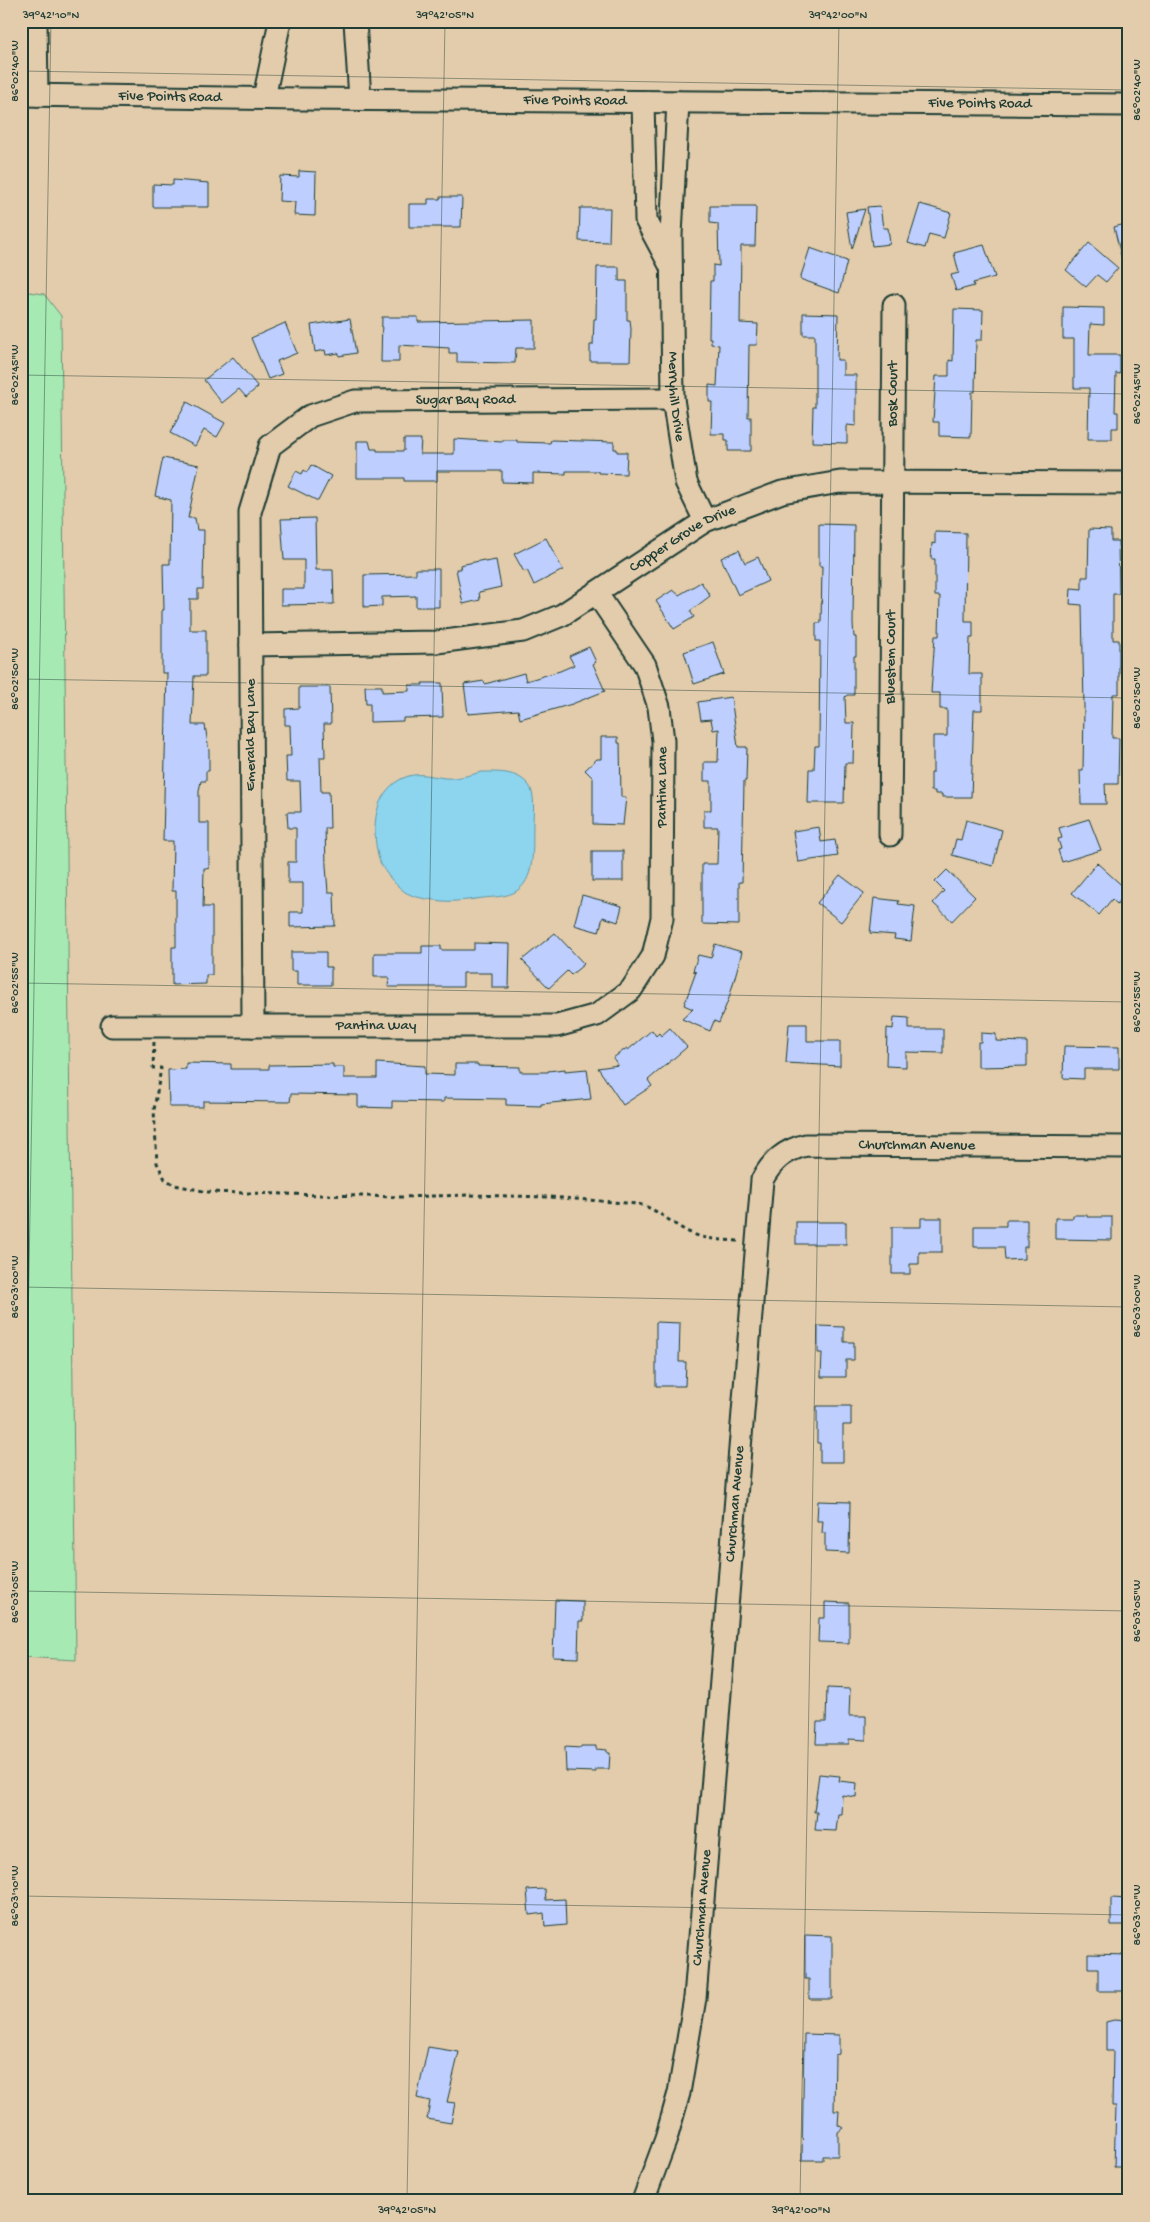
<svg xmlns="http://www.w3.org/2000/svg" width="1150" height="2222" font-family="'Gochi Hand',sans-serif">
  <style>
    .green { fill: #a7e9b3; stroke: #639374 }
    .water { fill: #8dd4ee; stroke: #6198a4 }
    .building { fill: #becfff; stroke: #1f3d34 }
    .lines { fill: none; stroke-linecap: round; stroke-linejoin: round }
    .minor-casing { stroke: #1f3d34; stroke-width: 25 }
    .path { stroke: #1f3d34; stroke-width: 3; stroke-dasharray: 4 4; stroke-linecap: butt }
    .minor { stroke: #e3ccac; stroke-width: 21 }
    .ticks { fill: none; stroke: #1f3d34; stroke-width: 1; stroke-opacity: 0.45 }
    .labels { text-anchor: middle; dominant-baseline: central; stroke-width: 5; stroke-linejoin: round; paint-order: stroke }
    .street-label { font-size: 15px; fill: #1f3d34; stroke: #e3ccac }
    .neatline { fill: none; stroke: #1f3d34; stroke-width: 2 }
    .ticks-label { font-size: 12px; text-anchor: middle; fill: #1f3d34 }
  </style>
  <rect width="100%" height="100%" fill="#e3ccac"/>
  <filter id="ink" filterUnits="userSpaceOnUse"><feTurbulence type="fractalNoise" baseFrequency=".02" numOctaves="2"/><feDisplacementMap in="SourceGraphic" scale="10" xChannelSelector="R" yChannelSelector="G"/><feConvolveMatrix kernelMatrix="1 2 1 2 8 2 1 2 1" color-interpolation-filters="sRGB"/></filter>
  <g filter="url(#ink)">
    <polygon class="green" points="21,291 44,294 61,316 76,1660 21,1657"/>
    <path class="water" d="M482 772C499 772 516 771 528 784 536 793 533 813 533 824 532 846 537 882 513 893 504 897 493 897 483 898 467 900 450 903 434 900 425 899 413 897 405 892 394 884 381 869 378 856 372 828 373 794 401 779 417 771 429 776 445 778 457 779 470 775 482 772Z"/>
    <g class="building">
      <polygon points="299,171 316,172 315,216 294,215 295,202 279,201 280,176 299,177"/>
      <polygon points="173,180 209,183 209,207 153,207 153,184 173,185"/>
      <polygon points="440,197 462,197 461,227 409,227 409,204 428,204 428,199 440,199"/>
      <polygon points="920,204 951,213 944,238 929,234 925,248 908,243"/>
      <polygon points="710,206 756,206 755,246 741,246 740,323 758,324 757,345 749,345 748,417 751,417 751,451 728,451 728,440 725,440 725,434 711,434 712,402 709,402 709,385 717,386 719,345 711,344 711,338 709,338 710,281 713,281 713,265 719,266 718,224 710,223"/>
      <polygon points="880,206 883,228 888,228 890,244 872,246 867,207"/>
      <polygon points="580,208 610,208 609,242 579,241"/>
      <polygon points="865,209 852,249 846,212"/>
      <polygon points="1129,223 1129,267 1124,268 1114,227"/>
      <polygon points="1089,243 1118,268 1106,282 1097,275 1086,287 1066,270"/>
      <polygon points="984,245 995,277 973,283 974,286 956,291 951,275 959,273 954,253"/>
      <polygon points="810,248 847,261 839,293 800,279"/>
      <polygon points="597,267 619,267 619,281 627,281 627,320 630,320 631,329 630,361 590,361 590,345 593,345 594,319 596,319"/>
      <polygon points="1063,307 1104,308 1104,325 1090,324 1089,355 1120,355 1120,374 1116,373 1115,412 1118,412 1118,428 1112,428 1112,439 1088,439 1089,388 1074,388 1074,339 1063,339"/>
      <polygon points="954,309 983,310 982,340 976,340 975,392 972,392 971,437 939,436 939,422 933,422 936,376 949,376 949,360 953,361"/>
      <polygon points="803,313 838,314 837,360 843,360 843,375 856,375 856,426 847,425 847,443 812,442 813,407 815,407 815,335 803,335"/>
      <polygon points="382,317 418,317 418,322 534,320 534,348 516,348 515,363 457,362 457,353 449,353 449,348 399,345 399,362 381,362"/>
      <polygon points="350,319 356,353 339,356 339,353 326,355 325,350 315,352 311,325"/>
      <polygon points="285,323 297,353 277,361 282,374 268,379 251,338"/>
      <polygon points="233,357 258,387 246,397 239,389 222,403 204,380"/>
      <polygon points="187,402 225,423 217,437 204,430 195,446 170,433"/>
      <polygon points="404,439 421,439 420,454 454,454 454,439 502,442 502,440 517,440 517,442 550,443 551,440 614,442 614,449 617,449 617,452 627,452 626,474 598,473 598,471 566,471 566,474 533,473 533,483 502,482 502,471 437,471 437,481 404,481 404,478 357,478 357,441 369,441 371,449 377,449 377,451 404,451"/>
      <polygon points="163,458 199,465 188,518 195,518 197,530 204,530 203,589 198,589 198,599 190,599 190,630 206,630 206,676 194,676 192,725 205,725 209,751 209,771 206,771 206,781 201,781 199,791 199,823 209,823 209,869 204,868 203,907 212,907 212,975 206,975 206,984 172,985 172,947 176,947 176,891 172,891 173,841 163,841 167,673 162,673 162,610 164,610 163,564 170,564 171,500 155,496"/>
      <polygon points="311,465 331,476 318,501 288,486 296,471 302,474 304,470 307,472"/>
      <polygon points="315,518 316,570 333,570 334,604 281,605 281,589 304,589 304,560 284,560 281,519"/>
      <polygon points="819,524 854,525 853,624 854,637 856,637 856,656 854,656 854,695 847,695 845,697 846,723 854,723 853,763 845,763 844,803 808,803 809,769 814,769 815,746 819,746 820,641 816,641 816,623 821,623 822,566 819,566"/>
      <polygon points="1089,529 1111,530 1111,541 1118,541 1119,594 1113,594 1113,640 1119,640 1119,694 1113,694 1112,738 1119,738 1118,784 1105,784 1106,804 1081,804 1080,770 1083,770 1084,707 1082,605 1070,604 1071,588 1082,589 1082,577 1088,577"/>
      <polygon points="935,532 966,533 965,621 973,621 973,638 970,638 969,674 982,674 982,710 974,710 971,797 942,797 942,794 935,794 935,791 931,791 931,773 933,773 933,736 947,736 947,709 940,709 940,693 931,693 935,636 939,636 940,596 935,596 935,559 931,559 932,543 935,544"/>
      <polygon points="546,538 563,570 534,585 527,570 524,572 514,554"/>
      <polygon points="739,550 745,563 758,557 768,581 738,595 721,558"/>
      <polygon points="484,560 485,562 496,560 501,587 479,592 480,600 463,604 456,569 461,569 460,565"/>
      <polygon points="416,569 439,569 439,607 416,607 416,596 382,597 382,606 364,607 364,575 416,574"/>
      <polygon points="701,582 710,596 690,611 694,617 674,629 656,601 673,590 679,595"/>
      <polygon points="713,642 724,674 694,684 684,652"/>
      <polygon points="589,647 596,662 593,664 605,691 572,704 520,719 518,710 468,714 464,684 484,681 485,684 524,673 526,681 560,671 574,665 569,656"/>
      <polygon points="422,683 442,683 443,717 403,718 403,721 370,722 370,704 366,704 365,686 382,686 382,692 409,691 409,685 423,685"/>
      <polygon points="299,687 330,687 331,724 324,724 325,757 320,757 321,792 329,792 330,828 325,828 326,866 328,892 334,892 335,926 290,927 290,912 303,912 303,883 288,883 288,862 296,862 296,828 288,828 287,812 301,812 300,781 287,781 286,756 291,756 290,725 285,725 285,709 299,708"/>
      <polygon points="731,697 738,747 747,747 746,781 744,781 742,882 739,882 739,925 702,924 702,864 717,864 718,827 704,827 704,810 711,810 711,781 704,781 704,762 718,762 719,729 713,730 711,719 701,720 698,702"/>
      <polygon points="601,737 618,737 618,743 620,743 621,797 626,797 623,825 593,824 593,778 585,770 597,759 601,759"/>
      <polygon points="1089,819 1101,850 1062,862 1058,850 1061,849 1058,839 1062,838 1059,828"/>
      <polygon points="966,820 1002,830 993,866 952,855 956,839 961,840"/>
      <polygon points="819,827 821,842 835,840 838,856 798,862 793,831"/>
      <rect x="592" y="851" width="31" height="30"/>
      <polygon points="1097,863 1128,891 1117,904 1112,899 1099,915 1072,893"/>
      <polygon points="947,870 975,897 952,921 933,903 944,891 935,882"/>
      <polygon points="840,875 864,893 841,922 817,903"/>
      <polygon points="582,895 622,906 618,922 603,917 599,932 574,925"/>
      <polygon points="874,898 899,901 898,904 915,906 911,941 894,939 895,935 870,933"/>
      <polygon points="555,933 584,964 571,975 567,971 549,988 522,960"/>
      <polygon points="474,943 510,944 509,988 492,988 492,973 463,973 463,987 388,987 389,977 374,977 374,953 422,953 422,946 441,946 441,950 474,950"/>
      <polygon points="715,944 742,952 729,998 719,1023 714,1021 710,1031 682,1019 693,1009 684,1005 696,972 693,971 698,955 711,958"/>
      <polygon points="291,952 326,952 326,967 331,967 331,985 297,985 297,971 291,971"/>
      <polygon points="894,1017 909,1018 909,1029 943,1029 943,1053 906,1052 906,1067 886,1066 887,1028 893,1029"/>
      <polygon points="789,1024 807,1024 807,1041 840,1041 840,1066 786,1063"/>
      <polygon points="670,1028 687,1047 648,1080 652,1086 623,1105 598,1068 618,1065 613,1058 627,1048 628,1050 652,1030 656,1036 659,1033 661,1036"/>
      <polygon points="981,1033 996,1034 996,1041 1027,1042 1027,1066 978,1067 978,1042 981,1042"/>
      <polygon points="1064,1046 1119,1047 1119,1069 1084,1069 1084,1079 1063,1078"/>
      <polygon points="186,1063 231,1064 231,1069 269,1069 269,1065 333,1064 333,1067 344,1067 344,1078 377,1078 377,1063 425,1066 425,1074 455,1075 455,1064 478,1064 478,1066 520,1067 520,1072 548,1072 548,1071 565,1069 565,1071 587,1069 591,1099 541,1104 541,1106 506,1105 506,1099 444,1098 444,1102 392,1101 392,1108 358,1107 358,1095 291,1094 290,1102 203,1101 203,1107 169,1107 168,1070 186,1069"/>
      <polygon points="1073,1215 1087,1215 1087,1217 1112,1217 1112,1240 1055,1239 1055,1218 1073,1218"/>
      <polygon points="921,1218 942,1218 942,1252 919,1252 919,1264 910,1264 910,1274 892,1274 892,1227 921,1227"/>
      <polygon points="1006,1220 1027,1220 1027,1247 1024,1247 1024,1259 1005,1260 1004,1247 974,1247 974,1226 1006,1226"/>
      <rect x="796" y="1222" width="50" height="22"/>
      <polygon points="656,1322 680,1323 679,1362 686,1362 685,1386 656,1386"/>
      <polygon points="818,1326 844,1327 844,1342 854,1342 854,1360 846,1360 846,1377 821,1377 822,1353 818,1353"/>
      <polygon points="817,1406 851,1406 851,1425 843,1425 843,1462 820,1462 820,1443 817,1443"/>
      <polygon points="818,1501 850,1502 849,1553 825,1552 825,1533 822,1533 823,1521 817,1521"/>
      <polygon points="555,1600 583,1601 583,1621 579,1621 578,1658 553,1657"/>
      <polygon points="825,1602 849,1603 849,1643 818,1642 819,1618 825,1618"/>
      <polygon points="827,1688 850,1689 849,1716 866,1716 866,1740 849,1739 849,1744 816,1744 817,1722 826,1722"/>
      <polygon points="581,1746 596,1746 596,1749 607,1750 607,1753 610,1753 609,1769 596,1769 596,1772 566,1771 565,1747 581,1748"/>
      <polygon points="819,1774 840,1776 839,1781 857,1783 856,1797 842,1795 841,1814 838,1814 836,1831 815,1830 817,1812 814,1812"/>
      <polygon points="545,1889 546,1900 565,1899 566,1925 545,1927 544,1913 529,1915 527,1890"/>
      <polygon points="1111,1898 1129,1899 1129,1925 1111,1925"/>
      <polygon points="805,1935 832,1936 832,1999 809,1999 809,1979 805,1979"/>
      <polygon points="1088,1954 1129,1955 1129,1991 1098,1991 1098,1968 1088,1968"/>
      <polygon points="1114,2020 1129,2021 1129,2167 1114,2167 1116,2106 1112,2106 1113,2051 1106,2051 1106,2022"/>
      <polygon points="804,2034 839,2035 839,2054 835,2055 834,2111 839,2111 838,2125 843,2128 838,2132 838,2156 823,2156 823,2160 802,2160"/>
      <polygon points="428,2047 459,2052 447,2102 455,2103 451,2123 427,2119 430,2101 417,2098"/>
    </g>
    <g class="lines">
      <g class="minor-casing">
        <g id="minor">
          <polyline points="36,21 37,95"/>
          <polyline points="355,21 360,99"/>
          <path id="s1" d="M21 95 299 99 1129 105"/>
          <polyline points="264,98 280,21"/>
          <polyline points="643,102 646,220 670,265"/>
          <path id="s2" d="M678 102 671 235 673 399 686 482 705 521"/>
          <path id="s3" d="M251 645 437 642 523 631 562 615 705 521 782 492 840 482 1129 483"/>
          <path id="s4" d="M890 835 894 305"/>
          <path id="s5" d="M112 1026H557L597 1015 631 990 653 956 662 918 663 741 659 707 645 665 597 594"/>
          <path id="s6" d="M253 1026 250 512 270 446 310 416 355 401 673 399"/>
          <path id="s7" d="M643 2201 666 2139 679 2093 695 1998 762 1180C772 1161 785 1150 806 1145L1129 1147"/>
        </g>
      </g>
      <path class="path" d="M154 1042 153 1068H161L154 1110 157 1163 165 1179 175 1185 208 1192 401 1197 468 1195 550 1197 638 1204C659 1209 673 1226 693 1234 708 1240 724 1240 740 1241"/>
      <use href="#minor" class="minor"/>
    </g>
  </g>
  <path class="ticks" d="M21 71 1129 90M21 375 1129 394M21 679 1129 698M21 983 1129 1002M21 1287 1129 1307M21 1591 1129 1611M21 1726 51 21M21 1896 1129 1915M21 2200 80 2201M407 2201 445 21M800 2201 839 21"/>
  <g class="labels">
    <g class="street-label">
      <text stroke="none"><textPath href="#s1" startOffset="149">Five Points Road</textPath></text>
      <text stroke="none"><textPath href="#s1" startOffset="554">Five Points Road</textPath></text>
      <text stroke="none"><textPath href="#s1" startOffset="959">Five Points Road</textPath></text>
      <text stroke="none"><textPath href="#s4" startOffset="441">Bosk Court</textPath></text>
      <text stroke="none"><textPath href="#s2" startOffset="295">Merryhill Drive</textPath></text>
      <text stroke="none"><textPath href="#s6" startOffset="791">Sugar Bay Road</textPath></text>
      <text stroke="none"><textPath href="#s3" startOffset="458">Copper Grove Drive</textPath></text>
      <text stroke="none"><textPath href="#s4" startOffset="178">Bluestem Court</textPath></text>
      <text transform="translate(251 735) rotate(-90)">Emerald Bay Lane</text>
      <text stroke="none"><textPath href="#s5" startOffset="739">Pantina Lane</textPath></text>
      <text stroke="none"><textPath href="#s5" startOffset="264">Pantina Way</textPath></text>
      <text stroke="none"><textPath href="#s7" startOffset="1200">Churchman Avenue</textPath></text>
      <text stroke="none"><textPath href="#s7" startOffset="706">Churchman Avenue</textPath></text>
      <text stroke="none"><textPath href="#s7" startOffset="301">Churchman Avenue</textPath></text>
    </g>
  </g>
  <rect width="1150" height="2222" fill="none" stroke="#e3ccac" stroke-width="55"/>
  <rect x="28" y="28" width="1094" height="2166" class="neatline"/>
  <g class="ticks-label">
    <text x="51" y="18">39°42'10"N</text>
    <text x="445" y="18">39°42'05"N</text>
    <text x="838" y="18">39°42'00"N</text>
    <text transform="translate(14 71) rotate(-90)" y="4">86°02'40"W</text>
    <text transform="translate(1136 90) rotate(-90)" y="4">86°02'40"W</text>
    <text transform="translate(14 375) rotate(-90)" y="4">86°02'45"W</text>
    <text transform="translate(1136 394) rotate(-90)" y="4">86°02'45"W</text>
    <text transform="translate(14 679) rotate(-90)" y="4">86°02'50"W</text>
    <text transform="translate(1136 698) rotate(-90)" y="4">86°02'50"W</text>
    <text transform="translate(14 983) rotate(-90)" y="4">86°02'55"W</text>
    <text transform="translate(1136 1002) rotate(-90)" y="4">86°02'55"W</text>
    <text transform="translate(14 1287) rotate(-90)" y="4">86°03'00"W</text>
    <text transform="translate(1136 1306) rotate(-90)" y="4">86°03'00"W</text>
    <text transform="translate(14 1592) rotate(-90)" y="4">86°03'05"W</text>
    <text transform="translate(1136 1611) rotate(-90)" y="4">86°03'05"W</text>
    <text transform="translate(14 1896) rotate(-90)" y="4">86°03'10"W</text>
    <text transform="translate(1136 1915) rotate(-90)" y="4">86°03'10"W</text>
    <text x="407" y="2213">39°42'05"N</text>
    <text x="801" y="2213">39°42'00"N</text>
  </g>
</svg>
